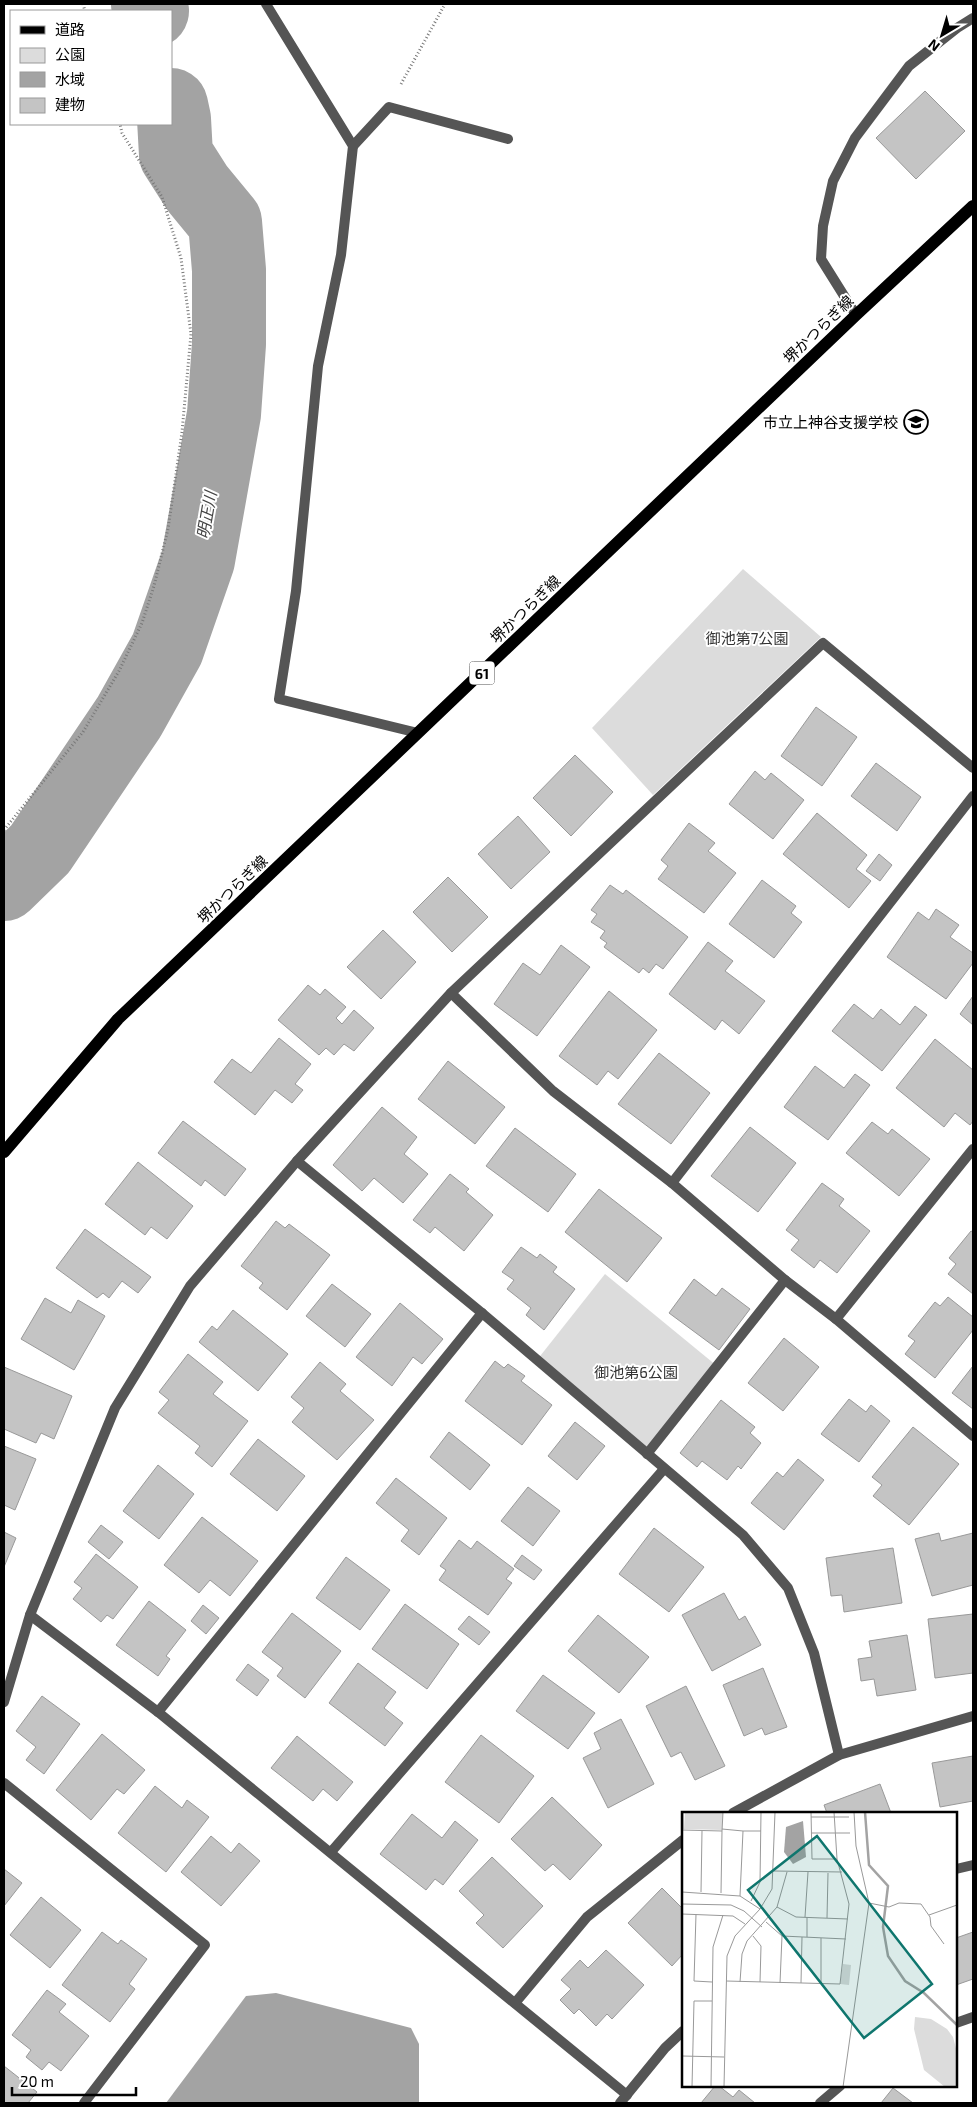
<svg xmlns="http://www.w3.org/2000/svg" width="977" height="2107" font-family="'Exo 2','Noto Sans JP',sans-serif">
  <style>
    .green { fill: #dcdcdc }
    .water { fill: #a3a3a3 }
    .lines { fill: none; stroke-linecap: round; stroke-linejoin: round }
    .river { stroke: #a3a3a3; stroke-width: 74 }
    .building { fill: #c4c4c4; stroke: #999 }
    .path { stroke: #777; stroke-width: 3; stroke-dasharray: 1 2.5; stroke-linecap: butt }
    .service { stroke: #555; stroke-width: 10 }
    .minor { stroke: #555; stroke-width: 10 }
    .tertiary { stroke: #555; stroke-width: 10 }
    .primary { stroke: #000; stroke-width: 12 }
    .labels { text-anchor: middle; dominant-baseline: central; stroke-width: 4; stroke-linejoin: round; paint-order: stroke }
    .shield { fill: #fff; stroke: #4c4c4c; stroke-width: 1 }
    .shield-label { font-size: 14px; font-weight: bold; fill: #000 }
    .street-label { font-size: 15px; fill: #000; stroke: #fff }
    .poi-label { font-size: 15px; fill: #000; stroke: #fff; text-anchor: end }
    .park-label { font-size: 15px; fill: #333; stroke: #fff }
    .water-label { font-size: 16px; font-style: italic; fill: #444; stroke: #fff }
    .inset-river { fill: none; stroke: #a3a3a3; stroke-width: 2.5 }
    .inset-road { fill: none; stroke: #999; stroke-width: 1 }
    .view { fill: #0f766e; fill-opacity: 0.15; stroke: #0f766e; stroke-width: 2.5 }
    .inset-edge { fill: none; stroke: #000; stroke-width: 2.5 }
  </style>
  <rect width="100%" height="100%" fill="#fff"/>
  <g class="green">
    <polygon points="743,569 821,637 653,795 592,728"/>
    <polygon points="605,1274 717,1366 647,1454 537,1360"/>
  </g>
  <polygon class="water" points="276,1993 411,2028 419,2044 419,2103 166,2103 246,1996"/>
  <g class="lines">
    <g class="river">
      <polyline points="148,4 152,11"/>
      <polyline points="4,884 40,849 129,717 167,649 198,560 224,414 229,344 229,270 225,222 197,188 176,155 174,119 171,105"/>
    </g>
  </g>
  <g class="building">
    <polygon points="925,91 965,131 916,179 876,138"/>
    <polygon points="816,707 857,737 822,786 781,756"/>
    <polygon points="575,755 613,792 571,836 533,798"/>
    <polygon points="876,763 921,797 897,831 851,796"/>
    <polygon points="755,771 765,780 771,773 804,800 773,839 729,804"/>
    <polygon points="817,813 867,855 856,869 871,881 849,908 783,854"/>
    <polygon points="518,816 550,852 511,889 478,854"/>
    <polygon points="689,823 715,843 708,851 736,873 704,913 658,879 668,866 661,860"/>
    <polygon points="879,854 892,865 880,881 866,871"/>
    <polygon points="448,877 488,917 452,952 413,912"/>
    <polygon points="762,880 796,906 791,913 802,922 774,958 729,924"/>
    <polygon points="610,885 623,894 626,890 688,937 663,969 656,964 649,973 643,968 639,973 604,947 607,943 600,938 605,931 591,922 597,914 591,910"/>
    <polygon points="936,909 959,925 950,937 973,953 973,963 946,999 887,957 918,912 929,920"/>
    <polygon points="383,930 416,962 381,999 347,967"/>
    <polygon points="708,942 733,961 725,971 765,1001 739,1034 722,1020 715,1030 669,994"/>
    <polygon points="561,945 590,967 537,1036 494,1004 523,963 540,975"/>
    <polygon points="308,985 320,995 325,989 346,1007 336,1018 342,1024 354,1010 374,1028 354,1051 344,1044 334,1055 326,1048 319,1055 278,1020"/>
    <polygon points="609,991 657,1030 618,1079 608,1071 597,1085 559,1056"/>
    <polygon points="973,996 973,1025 960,1014"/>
    <polygon points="854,1004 873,1019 881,1009 900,1025 915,1006 927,1015 882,1071 832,1031"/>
    <polygon points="279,1038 311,1064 295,1084 303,1090 292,1103 275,1090 255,1115 214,1082 232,1059 251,1073"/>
    <polygon points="935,1039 973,1070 973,1121 970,1125 955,1113 944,1127 896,1088"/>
    <polygon points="659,1053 710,1093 671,1144 618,1104"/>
    <polygon points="448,1061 505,1107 475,1144 418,1099"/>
    <polygon points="815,1066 844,1088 855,1074 870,1085 828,1140 784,1107"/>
    <polygon points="382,1107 417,1137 404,1154 428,1174 403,1203 374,1178 362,1191 333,1165"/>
    <polygon points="183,1121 246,1169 225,1196 205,1180 201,1186 158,1153"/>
    <polygon points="872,1122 888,1134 892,1129 930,1159 899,1196 846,1153"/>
    <polygon points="750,1127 796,1163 758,1212 711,1176"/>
    <polygon points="515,1128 576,1174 548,1212 486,1166"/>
    <polygon points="138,1162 193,1206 167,1239 151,1227 145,1235 105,1204"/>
    <polygon points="450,1174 469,1189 466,1192 493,1215 464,1251 435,1227 430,1233 413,1220"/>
    <polygon points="822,1183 844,1199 839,1206 870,1231 837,1273 820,1260 814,1268 791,1250 799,1240 786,1230"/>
    <polygon points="599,1189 662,1238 627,1282 565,1232"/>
    <polygon points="276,1221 285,1228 289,1224 330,1255 287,1310 259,1288 263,1283 241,1266"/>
    <polygon points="85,1229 151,1277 138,1293 122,1281 109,1298 103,1293 97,1298 56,1268"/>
    <polygon points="971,1231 973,1232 973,1294 948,1274 956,1264 949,1258"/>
    <polygon points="521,1247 537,1258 540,1254 557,1267 553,1272 575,1289 544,1330 526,1315 531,1308 507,1289 514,1280 502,1272"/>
    <polygon points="694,1279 716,1296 722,1288 750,1309 719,1350 669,1313"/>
    <polygon points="332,1284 371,1314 345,1347 306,1316"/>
    <polygon points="948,1297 973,1317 973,1330 935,1378 905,1354 915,1341 908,1336 935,1302 940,1306"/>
    <polygon points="45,1298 71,1313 78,1300 105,1316 74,1370 21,1339"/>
    <polygon points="400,1303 443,1339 422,1364 413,1357 392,1386 356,1357"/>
    <polygon points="233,1310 288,1354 258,1391 199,1342 212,1326 217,1330"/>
    <polygon points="784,1338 819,1367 783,1411 748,1383"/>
    <polygon points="188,1354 223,1382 213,1394 248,1421 212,1467 195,1453 200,1446 158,1413 169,1400 159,1392"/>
    <polygon points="495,1361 504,1368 508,1364 525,1376 521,1381 552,1405 522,1445 465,1401"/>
    <polygon points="320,1362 346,1384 340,1391 374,1420 337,1460 292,1422 304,1408 291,1397"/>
    <polygon points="973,1366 973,1409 952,1393"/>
    <polygon points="4,1367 72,1396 54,1439 41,1433 36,1443 4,1429"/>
    <polygon points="849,1399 866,1412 871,1405 890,1421 859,1462 821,1434"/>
    <polygon points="721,1400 755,1427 750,1433 761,1443 741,1469 738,1466 727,1480 702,1461 697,1467 680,1453"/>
    <polygon points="575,1422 605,1446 577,1480 548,1456"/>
    <polygon points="913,1427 959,1464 909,1525 873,1496 882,1485 872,1477"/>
    <polygon points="449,1432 490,1465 470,1490 430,1457"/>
    <polygon points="258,1439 305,1476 277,1511 230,1474"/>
    <polygon points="4,1446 36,1459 15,1510 4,1505"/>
    <polygon points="798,1459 824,1480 784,1530 751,1503 777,1472 783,1477"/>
    <polygon points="158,1465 194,1494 159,1539 123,1511"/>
    <polygon points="396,1478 447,1518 419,1555 401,1541 409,1530 376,1503"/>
    <polygon points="528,1487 560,1511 533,1546 501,1521"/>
    <polygon points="202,1517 258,1561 230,1596 210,1580 199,1593 164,1565"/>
    <polygon points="101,1525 123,1542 109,1559 88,1542"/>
    <polygon points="654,1528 704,1567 669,1612 619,1574"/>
    <polygon points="4,1532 16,1538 4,1567"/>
    <polygon points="939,1533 941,1541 973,1533 973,1585 932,1596 915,1539"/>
    <polygon points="459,1540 471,1549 477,1541 514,1569 506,1579 512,1583 488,1615 439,1580 446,1570 440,1566"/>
    <polygon points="893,1548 902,1603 844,1612 842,1595 831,1596 826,1558"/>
    <polygon points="96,1554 138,1587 113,1619 107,1615 101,1622 73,1599 82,1588 74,1582"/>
    <polygon points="522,1555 542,1570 534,1580 514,1566"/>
    <polygon points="346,1557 390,1590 360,1630 316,1598"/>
    <polygon points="724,1593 739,1620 745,1616 761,1645 712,1671 682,1615"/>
    <polygon points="149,1601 186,1630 166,1656 170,1659 158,1676 116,1645"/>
    <polygon points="405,1604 459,1644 427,1689 372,1649"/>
    <polygon points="203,1605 219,1618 206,1634 191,1621"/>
    <polygon points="292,1613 341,1651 305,1698 277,1676 283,1668 262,1652"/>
    <polygon points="973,1614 973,1673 935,1678 928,1619"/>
    <polygon points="598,1615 649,1657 619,1693 568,1651"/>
    <polygon points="469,1616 490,1632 479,1645 458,1629"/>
    <polygon points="907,1635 916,1690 877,1696 874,1679 861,1681 858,1659 872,1657 869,1641"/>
    <polygon points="358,1663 396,1692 384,1708 403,1723 385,1746 329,1703"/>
    <polygon points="248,1664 269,1680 257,1696 236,1680"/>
    <polygon points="763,1668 787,1727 765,1735 762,1728 744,1736 723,1685"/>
    <polygon points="543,1675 595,1713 568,1749 516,1711"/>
    <polygon points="686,1686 725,1766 695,1780 681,1752 671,1757 646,1706"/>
    <polygon points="42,1696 80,1724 44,1774 26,1760 36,1747 16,1731"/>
    <polygon points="621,1719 654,1784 608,1808 583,1758 601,1749 594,1733"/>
    <polygon points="102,1734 145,1770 124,1794 117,1789 91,1820 56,1790"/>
    <polygon points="481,1735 534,1776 499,1823 445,1782"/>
    <polygon points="297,1736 353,1782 337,1801 323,1789 313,1801 271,1768"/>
    <polygon points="973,1756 973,1801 940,1807 932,1763"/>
    <polygon points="880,1784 891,1813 827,1813 824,1805"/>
    <polygon points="155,1786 182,1808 187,1800 209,1817 166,1872 118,1833"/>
    <polygon points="552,1797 602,1845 570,1880 553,1864 545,1871 511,1839"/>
    <polygon points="412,1814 442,1838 455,1821 478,1840 443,1885 435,1879 426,1890 380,1854"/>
    <polygon points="211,1836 231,1853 239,1843 260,1861 221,1906 181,1872"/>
    <polygon points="492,1857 543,1906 503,1948 476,1923 484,1915 459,1891"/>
    <polygon points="4,1869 22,1883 4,1906"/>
    <polygon points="662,1888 683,1909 683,1954 672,1966 628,1923"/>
    <polygon points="41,1897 81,1930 50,1968 10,1935"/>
    <polygon points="102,1932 118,1944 121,1940 147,1959 129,1984 135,1989 110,2022 62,1985"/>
    <polygon points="973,1932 973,1979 956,1985 956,1938"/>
    <polygon points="606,1950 644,1985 612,2019 607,2014 596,2026 579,2009 574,2014 560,2000 571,1989 561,1980 580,1960 588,1968"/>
    <polygon points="47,1990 66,2004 59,2012 89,2036 61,2071 49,2062 42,2070 26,2057 31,2050 12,2035"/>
    <polygon points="4,2066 37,2092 28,2103 4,2103"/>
    <polygon points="715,2086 719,2086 733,2097 739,2090 755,2103 701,2103"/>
    <polygon points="893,2088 913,2103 881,2103"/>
  </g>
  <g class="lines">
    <g class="path">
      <polyline points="83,4 85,11"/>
      <polyline points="401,84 445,4"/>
      <polyline points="4,830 83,732 119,671 142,623 154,586 168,529 182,432 191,334 181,258 162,197 122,133 120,124"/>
    </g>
    <g class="service">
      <polyline points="266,4 353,146 341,255 318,366 296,591 279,699 418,733"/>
      <polyline points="353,146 389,107 508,139"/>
      <polyline points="856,315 821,259 823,226 833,181 855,138 909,66 957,28 973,18"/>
    </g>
    <g class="minor">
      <polyline points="451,993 553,1091 672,1183 785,1280 836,1319 973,1436"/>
      <polyline points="297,1161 482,1313 743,1535 788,1588 814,1653 839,1755"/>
      <polyline points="672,1183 973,796"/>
      <polyline points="836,1319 973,1149"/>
      <polyline points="647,1454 785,1280"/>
      <polyline points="30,1615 158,1712 627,2095"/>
      <polyline points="4,1702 30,1615 115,1408 190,1286 297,1161 451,993 823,643 973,768"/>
      <polyline points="158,1712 482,1313"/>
      <polyline points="4,1783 205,1945 84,2103"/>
      <polyline points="733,1813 839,1755 973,1716"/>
      <polyline points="331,1852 664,1469"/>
      <polyline points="515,2003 587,1917 683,1840"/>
      <polyline points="956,2023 973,2017"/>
      <polyline points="820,2103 840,2086"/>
    </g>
    <g class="tertiary">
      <polyline points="956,1869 973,1865"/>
      <polyline points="620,2103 665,2048 683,2031"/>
    </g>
    <polyline class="primary" points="4,1152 118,1019 856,315 973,206"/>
  </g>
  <defs>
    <g id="school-ring" transform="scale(1.25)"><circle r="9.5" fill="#fff" stroke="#000" stroke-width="1.5"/><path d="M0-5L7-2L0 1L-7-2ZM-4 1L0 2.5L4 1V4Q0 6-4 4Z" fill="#000"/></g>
  </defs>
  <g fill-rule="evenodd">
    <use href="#school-ring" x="916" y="422"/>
  </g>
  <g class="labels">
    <rect class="shield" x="469.5" y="661.5" width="25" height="23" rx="4"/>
    <g class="shield-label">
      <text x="482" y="673">61</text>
    </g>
    <g class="street-label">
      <text transform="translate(818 329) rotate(-44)">堺かつらぎ線</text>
      <text transform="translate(525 609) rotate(-44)">堺かつらぎ線</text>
      <text transform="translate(232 889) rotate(-44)">堺かつらぎ線</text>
    </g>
    <g class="poi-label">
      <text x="898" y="422">市立上神谷支援学校</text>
    </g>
    <g class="park-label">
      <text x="747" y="638">御池第7公園</text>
      <text x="636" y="1372">御池第6公園</text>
    </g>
    <g class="water-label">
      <text transform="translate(206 515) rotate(-80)">明正川</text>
    </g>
  </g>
  <g transform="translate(682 1812)">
    <rect width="275" height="275" fill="#fff"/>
    <path d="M3 0H41L40 18 2 17ZM161 152 169 153 167 173 158 172ZM233 205 249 207 265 217 271 225 275 240V275H263L242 258 232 217Z" fill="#dcdcdc"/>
    <path d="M121 9 124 45 111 52 102 40 104 15Z" fill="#a3a3a3"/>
    <path class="inset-river" d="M183 0 187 53 206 74 201 115 206 144 223 169 242 181 275 213"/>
    <path class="inset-road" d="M1 0V17M129 0 130 47H155M129 5H167M40 17 61 19M0 18 40 19 39 81M40 19 41 0M129 21H168M92 59 160 60M0 69V18M0 80 58 84 78 97M19 80 20 19M58 84 61 19H79M69 89 78 70 79 0M187 91 207 95 217 91 239 92 248 105 249 114 262 132M0 92 49 93 62 99 80 115M95 95 114 105 166 107M0 102 51 104 63 112M14 102 12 169 30 170M247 103 275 93M123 105 126 60M145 106 146 61M84 110 100 124 164 127M71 124 79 134 78 170M125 125V105M139 126V171M44 169 158 172 167 92 155 47 152 0M58 170 60 142 65 129 95 95 105 60M98 171 100 124M119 171 120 125M0 244 42 245M10 275 12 189H30M29 275 31 135 41 103M42 275 45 144 53 124 78 97 90 77 93 0M161 275 187 91 174 34 172 0"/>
    <path class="view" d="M135 24 250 172 182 226 66 78Z"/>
    <rect width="275" height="275" class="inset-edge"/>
  </g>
  <rect width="977" height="2107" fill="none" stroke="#000000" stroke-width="10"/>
  <rect x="10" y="10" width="162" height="115" fill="#ffffff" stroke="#999999"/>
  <rect x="20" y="26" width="25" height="8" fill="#000000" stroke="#999999"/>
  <text x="55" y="35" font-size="15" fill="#000000">道路</text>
  <rect x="20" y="48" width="25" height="15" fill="#dcdcdc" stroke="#999999"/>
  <text x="55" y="60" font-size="15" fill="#000000">公園</text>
  <rect x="20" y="72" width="25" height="15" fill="#a3a3a3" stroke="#999999"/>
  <text x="55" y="85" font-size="15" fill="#000000">水域</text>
  <rect x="20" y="98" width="25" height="15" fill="#c4c4c4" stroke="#999999"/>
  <text x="55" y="110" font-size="15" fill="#000000">建物</text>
  <g transform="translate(942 35) rotate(218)" stroke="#ffffff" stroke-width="4" paint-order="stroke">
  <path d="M0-4L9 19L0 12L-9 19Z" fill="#000000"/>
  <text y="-8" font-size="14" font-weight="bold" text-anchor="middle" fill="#000000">N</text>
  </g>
  <path d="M12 2087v8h124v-8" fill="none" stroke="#000000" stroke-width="2.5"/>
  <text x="20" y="2087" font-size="15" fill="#000000" stroke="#ffffff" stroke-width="4" paint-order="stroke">20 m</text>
</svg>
